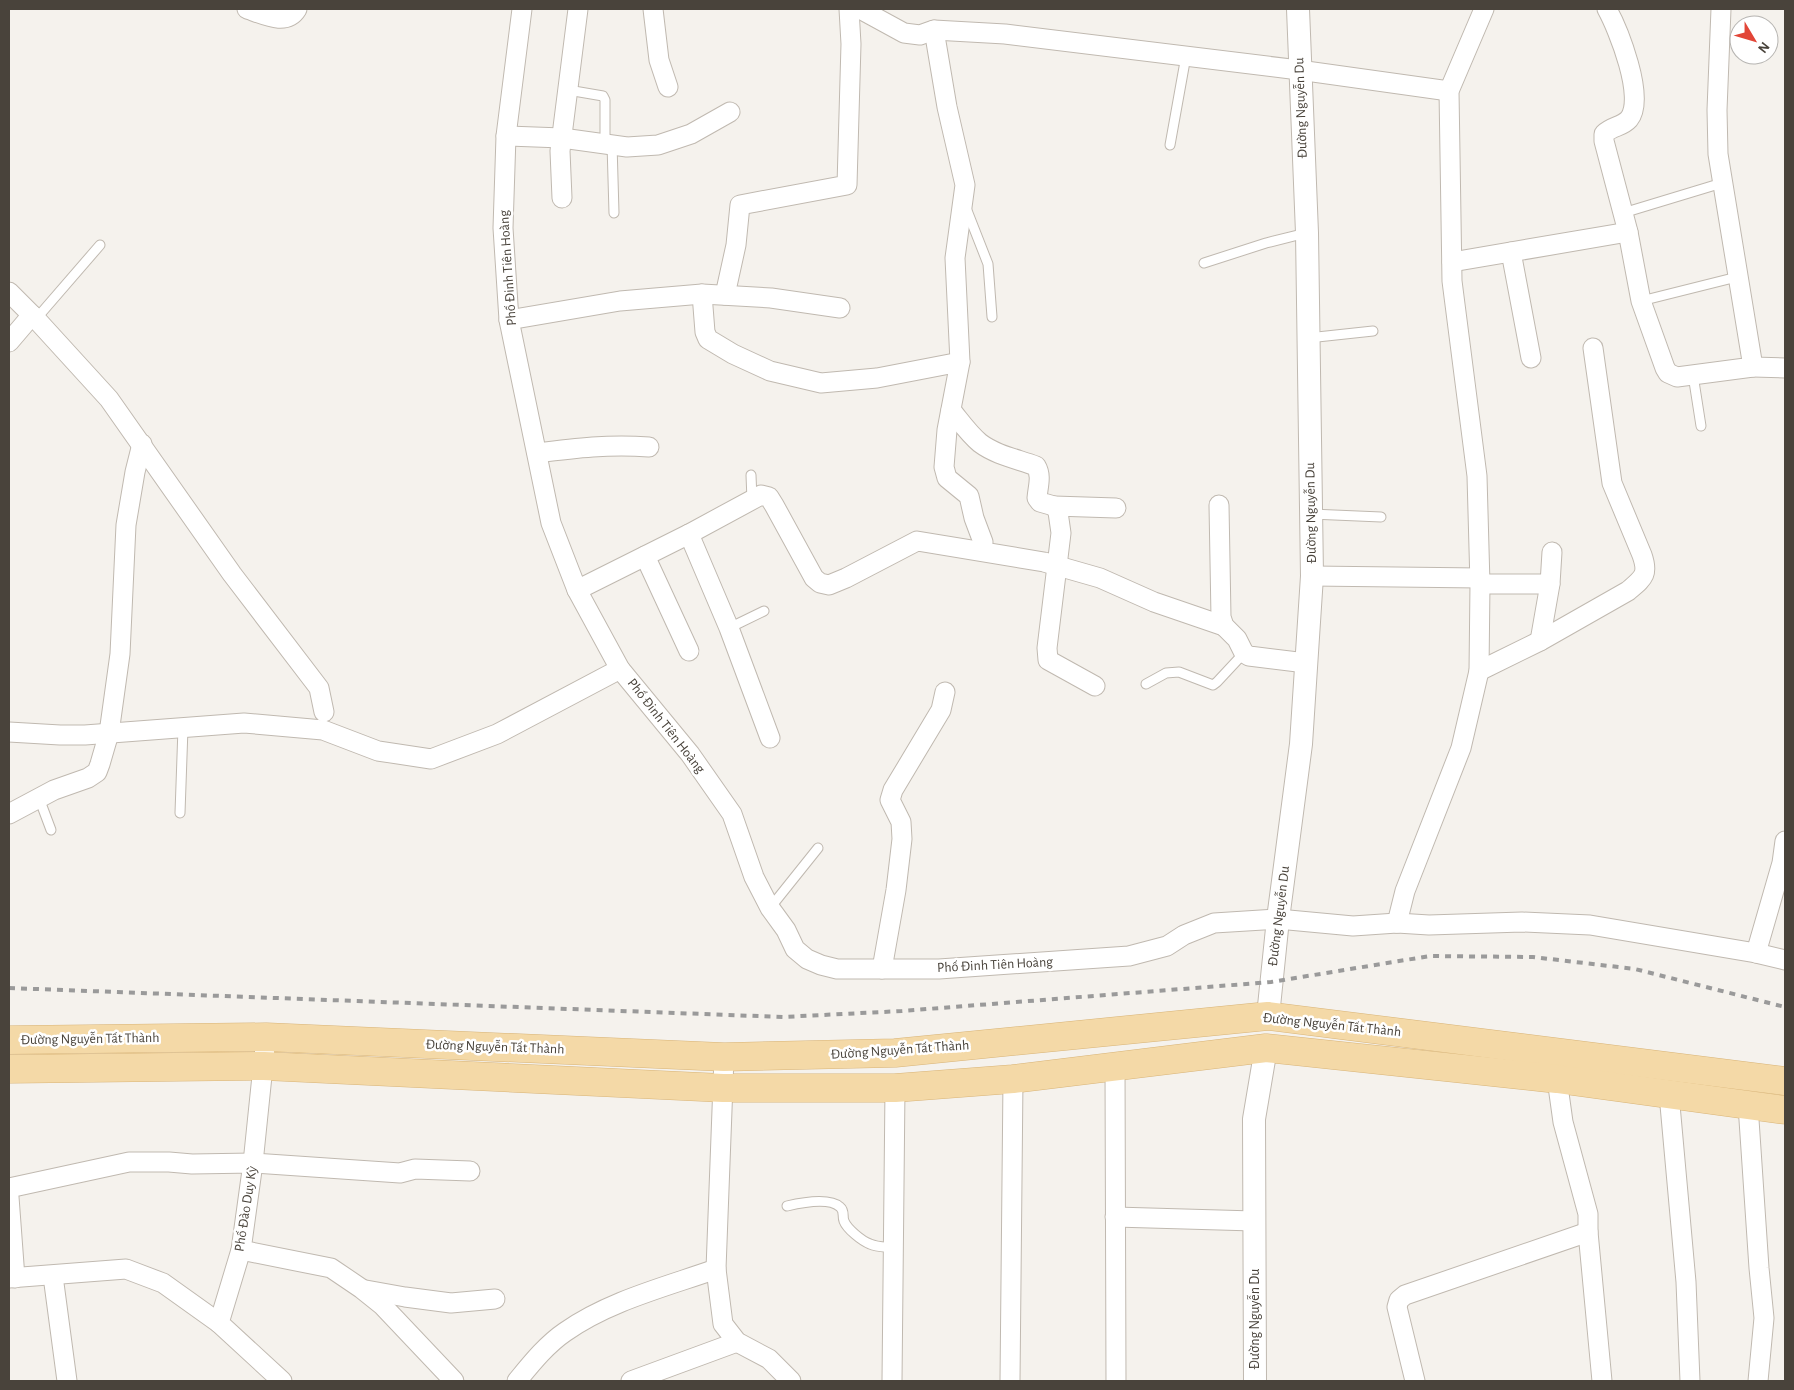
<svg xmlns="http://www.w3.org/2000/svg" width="1794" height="1390" font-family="'Alegreya Sans',sans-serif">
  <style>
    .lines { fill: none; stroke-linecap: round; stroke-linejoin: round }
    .service-casing { stroke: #c0b9b0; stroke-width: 11 }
    .minor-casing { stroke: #c0b9b0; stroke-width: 21 }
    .tertiary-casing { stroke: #c0b9b0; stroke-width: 24 }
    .primary-casing { stroke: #d8b478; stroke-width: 29 }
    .service { stroke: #fff; stroke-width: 9 }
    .minor { stroke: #fff; stroke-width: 19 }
    .tertiary { stroke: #fff; stroke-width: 22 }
    .primary { stroke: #f4d9a7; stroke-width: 28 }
    .rail { stroke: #9a9a9a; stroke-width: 4; stroke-dasharray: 6 6; stroke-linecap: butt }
    .labels { text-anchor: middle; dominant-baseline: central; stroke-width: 5; stroke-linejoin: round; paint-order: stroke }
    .street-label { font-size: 14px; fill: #49433b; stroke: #fff }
  </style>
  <rect width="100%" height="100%" fill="#f5f2ed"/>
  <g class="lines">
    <g class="service-casing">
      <g id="service">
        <polyline points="568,90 603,96 605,100 605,143"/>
        <polyline points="612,144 614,213"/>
        <polyline points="1170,145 1186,56"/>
        <polyline points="966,208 988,264 992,317"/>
        <polyline points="1623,213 1722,183"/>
        <polyline points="1204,263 1266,243 1306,233"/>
        <polyline points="1641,301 1737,277"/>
        <polyline points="36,319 100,245"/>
        <polyline points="1308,338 1373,331"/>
        <polyline points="1693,375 1701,426"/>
        <polyline points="751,475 752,500"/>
        <polyline points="1311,514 1381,517"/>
        <polyline points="729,628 764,611"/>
        <polyline points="1146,684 1166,673 1179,672 1213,685 1217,682 1244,653"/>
        <polyline points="39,798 51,830"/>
        <polyline points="180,813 183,728"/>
        <polyline points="770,908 818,848"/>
        <path d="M787 1206C800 1203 829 1197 840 1207 845 1211 842 1216 844 1221 847 1229 862 1241 870 1244 877 1247 886 1247 893 1248"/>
      </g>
    </g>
    <g class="minor-casing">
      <g id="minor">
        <path d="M247 9C263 14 286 27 297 9"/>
        <polyline points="522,9 506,136 503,228 509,320 551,523 577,590 620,669 690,754 732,814 754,877 770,908 786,930 795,949 807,959 821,965 837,969 939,969 1129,956 1167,946 1184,935 1214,923 1278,919 1353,926 1397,923 1429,925 1522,922 1590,925 1756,953 1785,960"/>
        <polyline points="653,9 659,60 668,87"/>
        <polyline points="860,9 904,33 920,35 934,30 1005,34 1299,70 1449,91"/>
        <path d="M1607 9C1618 29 1646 98 1629 119 1622 127 1612 126 1604 134V141L1628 232 1641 301 1665 368 1668 373 1677 377 1753 367 1718 154 1717 110 1721 9"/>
        <polyline points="934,30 947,107 965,185 955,258 960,362 947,430 944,467 947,478 969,496 974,518 983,542"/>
        <polyline points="506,136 562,138 627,147 658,145 691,134 730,112"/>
        <polyline points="562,198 560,151 578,9"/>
        <polyline points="1511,252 1531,358"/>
        <polyline points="1452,262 1628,232"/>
        <polyline points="9,292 36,319 109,399 232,574 319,688 324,712"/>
        <polyline points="702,294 705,332 708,339 733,354 770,371 821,383 877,378 960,362"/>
        <polyline points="725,295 736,245 740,205 847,185 851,44 849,9"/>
        <polyline points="509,320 620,301 702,294 771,298 840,308"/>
        <polyline points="9,342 32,315"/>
        <polyline points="1753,367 1785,368"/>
        <path d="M951 410C960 421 969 434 980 443 996 455 1017 459 1036 466 1042 476 1038 486 1037 498L1040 502 1054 506 1058 512 1061 533 1047 648 1048 660 1095 686"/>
        <path d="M537 453C576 448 609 444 649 447"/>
        <polyline points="1219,505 1221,617 1224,626 1237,639 1244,653 1249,656 1306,663"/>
        <polyline points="1054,506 1116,508"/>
        <polyline points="689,534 729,628 770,738"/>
        <polyline points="645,556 689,651"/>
        <polyline points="1312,576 1480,578"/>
        <polyline points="1480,584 1550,584"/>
        <polyline points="577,590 689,534 761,495 769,497 774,505 814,578 820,583 829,585 846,578 917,541 1044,562 1100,578 1154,602 1224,626"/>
        <polyline points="1540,641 1550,584 1552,552"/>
        <path d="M1479 671 1540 641 1628 591C1643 578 1649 575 1642 555L1612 483 1593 348"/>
        <polyline points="9,732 60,735 85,735 244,723 323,730 378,751 431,759 497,734 620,669"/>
        <polyline points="9,814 54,790 88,778 97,772 100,764 109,733 120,654 126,525 135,472 142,444"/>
        <polyline points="1397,923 1405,891 1461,748 1479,671 1480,584 1477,476 1452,281 1449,91 1484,9"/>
        <polyline points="1756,953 1782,863 1785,841"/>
        <polyline points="882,969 896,890 902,839 901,822 890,800 893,790 941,710 945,692"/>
        <polyline points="266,1037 253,1163 241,1250 219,1323 282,1381"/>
        <polyline points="724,1057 716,1269 723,1324 737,1342 769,1359 791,1381"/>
        <polyline points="1115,1066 1116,1381"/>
        <polyline points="1557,1079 1563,1122 1588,1214 1588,1232 1602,1381"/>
        <polyline points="1669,1094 1686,1282 1690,1381"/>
        <polyline points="1748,1105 1759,1268 1764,1318 1758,1381"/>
        <polyline points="9,1188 129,1162 169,1162 192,1164 253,1163 400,1173 415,1169 470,1171"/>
        <polyline points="9,1197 15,1278"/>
        <polyline points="1115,1217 1254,1221"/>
        <polyline points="241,1250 331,1268 362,1289 382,1305 454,1381"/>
        <polyline points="53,1276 67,1381"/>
        <polyline points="9,1278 126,1269 163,1283 219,1323"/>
        <polyline points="366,1290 405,1297 451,1303 495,1299"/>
        <path d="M517 1381C531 1364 546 1345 565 1332 609 1301 665 1287 716 1269"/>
        <polyline points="631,1381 737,1342"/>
        <polyline points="892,1381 895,1088"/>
        <polyline points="1010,1381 1013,1079"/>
        <polyline points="1415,1381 1397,1307 1399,1300 1405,1295 1588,1232"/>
      </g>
    </g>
    <g class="tertiary-casing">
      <g id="tertiary">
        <polyline points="1268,1016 1278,919 1301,744 1312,576 1307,233 1298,9"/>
        <polyline points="1255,1381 1254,1119 1266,1048"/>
      </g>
    </g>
    <g class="primary-casing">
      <g id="primary">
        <polyline points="9,1040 266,1037 724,1057 895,1053 1268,1016 1785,1081"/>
        <polyline points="9,1069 264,1066 723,1088 895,1088 1013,1079 1266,1048 1557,1079 1785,1110"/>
      </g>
    </g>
    <use href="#service" class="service"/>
    <use href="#minor" class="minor"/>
    <use href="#tertiary" class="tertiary"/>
    <use href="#primary" class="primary"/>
    <polyline class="rail" points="9,988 783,1017 902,1011 1271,982 1430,956 1533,957 1635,969 1785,1007"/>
  </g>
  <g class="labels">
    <g class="street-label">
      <text transform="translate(1301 108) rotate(-92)">Đường Nguyễn Du</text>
      <text transform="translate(508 268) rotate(-94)">Phố Đinh Tiên Hoàng</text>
      <text transform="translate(1311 513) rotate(-91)">Đường Nguyễn Du</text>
      <text transform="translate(666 726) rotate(52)">Phố Đinh Tiên Hoàng</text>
      <text transform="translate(1279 916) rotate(-83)">Đường Nguyễn Du</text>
      <text transform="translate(995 965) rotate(-3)">Phố Đinh Tiên Hoàng</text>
      <text transform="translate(1332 1025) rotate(6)">Đường Nguyễn Tất Thành</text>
      <text transform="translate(90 1039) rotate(-1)">Đường Nguyễn Tất Thành</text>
      <text transform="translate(495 1047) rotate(2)">Đường Nguyễn Tất Thành</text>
      <text transform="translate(900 1050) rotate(-4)">Đường Nguyễn Tất Thành</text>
      <text transform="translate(246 1209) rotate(-81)">Phố Đào Duy Kỳ</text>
      <text transform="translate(1255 1319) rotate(-90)">Đường Nguyễn Du</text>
    </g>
  </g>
  <rect width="1794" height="1390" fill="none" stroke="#49433b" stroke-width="20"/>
  <g transform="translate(1754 40) rotate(128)"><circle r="24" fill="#ffffff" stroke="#b6b4b1"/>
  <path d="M0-4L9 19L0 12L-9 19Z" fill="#e24537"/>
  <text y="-8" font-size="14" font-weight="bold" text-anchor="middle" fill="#49433b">N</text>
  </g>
</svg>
